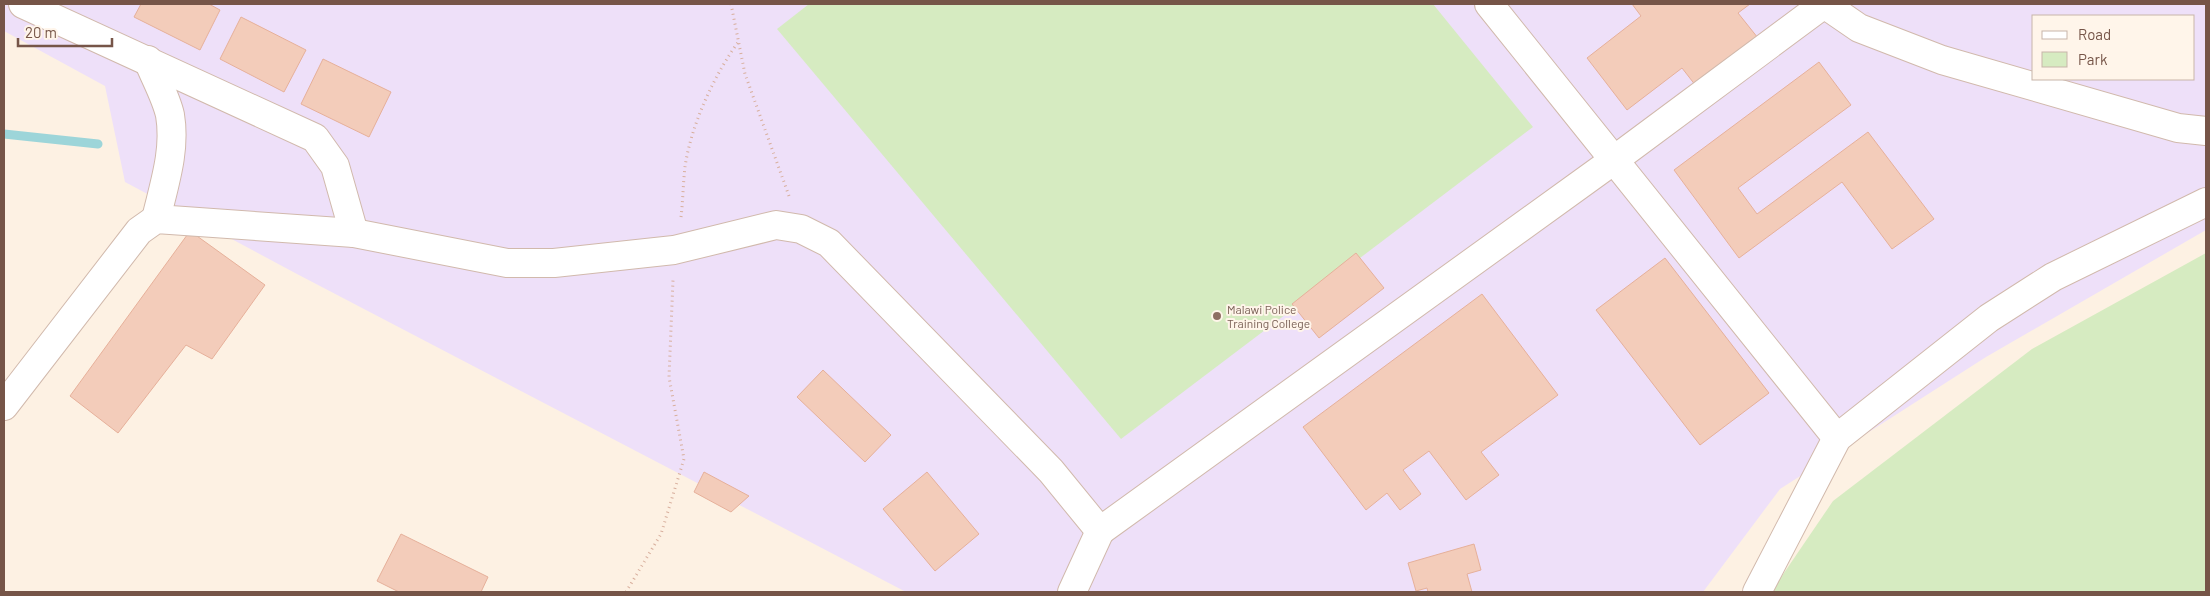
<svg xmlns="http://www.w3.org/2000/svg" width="2210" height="596" font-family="Barlow,sans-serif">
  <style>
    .education { fill: #eee0f9; fill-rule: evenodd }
    .green { fill: #d6ebc1 }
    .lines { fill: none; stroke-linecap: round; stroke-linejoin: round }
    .stream { stroke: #9dd5d9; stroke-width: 9 }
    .building { fill: #f3ccba; stroke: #e6b09a }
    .minor-casing { stroke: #d1b9ac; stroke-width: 30 }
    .path { stroke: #d8af9d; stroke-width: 3; stroke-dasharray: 1 4; stroke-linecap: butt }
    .minor { stroke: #fff; stroke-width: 28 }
    .education-dot { fill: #8d6e63; stroke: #fff5ea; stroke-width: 2 }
    .labels { text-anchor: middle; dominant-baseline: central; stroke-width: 4; stroke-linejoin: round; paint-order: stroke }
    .education-label { font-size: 12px; fill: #785e54; stroke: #fff5ea; text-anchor: start }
  </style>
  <rect width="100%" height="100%" fill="#fdf1e3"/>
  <path class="education" d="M4 4H2206V230L1986 357 1780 489 1703 592H906L297 274 125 182 105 86 4 31ZM2034 16H2194V79H2034Z"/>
  <g class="green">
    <polygon points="809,4 1433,4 1533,127 1121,439 777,29"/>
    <polygon points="2206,253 2206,592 1771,592 1833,501 2032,349"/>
  </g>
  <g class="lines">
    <polyline class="stream" points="4,134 98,144"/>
  </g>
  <g class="building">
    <polygon points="141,4 209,4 220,10 200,50 134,17"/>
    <polygon points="1632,4 1750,4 1738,13 1758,38 1696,86 1682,68 1627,110 1587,58 1641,16"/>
    <polygon points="241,17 306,50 284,92 220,59"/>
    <polygon points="323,59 391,92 369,137 301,104"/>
    <polygon points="1819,62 1851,105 1738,188 1757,214 1868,132 1934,219 1892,249 1842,182 1739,258 1674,170"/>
    <polygon points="190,231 265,285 212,359 186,345 118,433 70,396"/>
    <polygon points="1356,253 1384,288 1319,338 1292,304"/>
    <polygon points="1665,258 1769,393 1700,445 1596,310"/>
    <polygon points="1482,294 1558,395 1481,452 1499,475 1466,500 1429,451 1403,470 1421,494 1400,510 1387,493 1366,510 1303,427"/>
    <polygon points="823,370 891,435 865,462 797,397"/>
    <polygon points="704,472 749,496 731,512 694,492"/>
    <polygon points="927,472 979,534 935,571 883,509"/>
    <polygon points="401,534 488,577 481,592 399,592 377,581"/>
    <polygon points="1474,544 1481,570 1467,574 1472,592 1428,592 1427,588 1416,591 1408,563"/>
  </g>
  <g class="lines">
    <g class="minor-casing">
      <g id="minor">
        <polyline points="23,4 315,138 335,166 354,233"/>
        <polyline points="1489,4 1837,438"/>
        <polyline points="1824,4 1859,28 1942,60 2178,128 2206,131"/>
        <path d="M148 60C155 78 166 97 170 115 176 150 164 185 156 219"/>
        <polyline points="4,406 139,231 156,219 354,233 507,263 554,263 674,250 776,225 801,229 829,243 1051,471 1100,531 1614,160 1824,4"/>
        <polyline points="1072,592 1100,531"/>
        <polyline points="1757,592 1837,438 1989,318 2053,277 2206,202"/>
      </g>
    </g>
    <g class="path">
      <polyline points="731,4 745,74 789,196"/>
      <path d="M681 217C683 201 683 184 685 167 691 125 714 75 739 41"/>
      <polyline points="626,592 661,534 684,459 669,377 673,280"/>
    </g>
    <use href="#minor" class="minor"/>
  </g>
  <circle class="education-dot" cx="1217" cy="316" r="5"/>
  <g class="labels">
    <g class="education-label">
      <text x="1227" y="309">Malawi Police<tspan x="1227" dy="14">Training College</tspan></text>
    </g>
  </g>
  <rect width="2210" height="596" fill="none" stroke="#765548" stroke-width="10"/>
  <rect x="2032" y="15" width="162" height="65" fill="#fff5ea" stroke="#c8b5a9"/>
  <rect x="2042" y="31" width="25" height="8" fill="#ffffff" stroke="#c8b5a9"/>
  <text x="2078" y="40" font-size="15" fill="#765548">Road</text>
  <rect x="2042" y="52" width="25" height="15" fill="#d6ebc1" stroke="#c8b5a9"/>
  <text x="2078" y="65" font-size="15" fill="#765548">Park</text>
  <path d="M18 38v8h94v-8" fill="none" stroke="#765548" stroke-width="2.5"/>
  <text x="25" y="38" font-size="15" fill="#765548" stroke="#fff5ea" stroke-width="4" paint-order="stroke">20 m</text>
</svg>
